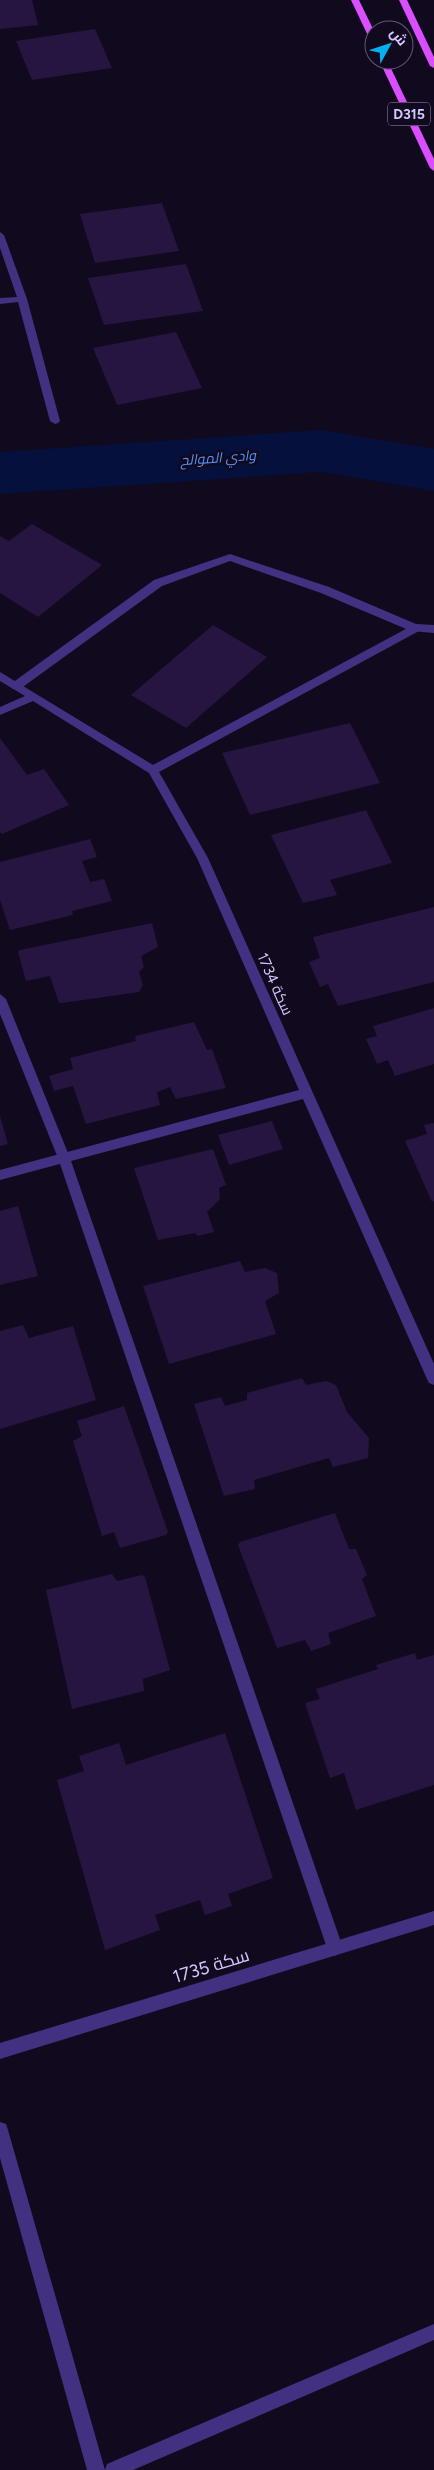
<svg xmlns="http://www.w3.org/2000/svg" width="434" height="2470" font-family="Figtree,Cairo,sans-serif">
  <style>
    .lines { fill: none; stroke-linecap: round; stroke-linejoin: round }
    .river { fill: #05103c; fill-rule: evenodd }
    .building { fill: #251540 }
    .service { fill: #423180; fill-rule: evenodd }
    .minor { fill: #423180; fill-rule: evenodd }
    .primary { fill: #db4eff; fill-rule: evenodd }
    .labels { text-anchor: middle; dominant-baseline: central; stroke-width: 5; stroke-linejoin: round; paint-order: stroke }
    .shield { fill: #110a1e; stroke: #9c8ebc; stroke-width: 1 }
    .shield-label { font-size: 14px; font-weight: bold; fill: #d7c7ff }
    .far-water-label { font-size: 14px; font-style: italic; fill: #5593ff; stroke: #110a1e }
    .street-label { font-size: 15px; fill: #d7c7ff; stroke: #110a1e }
    .near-street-label { font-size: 18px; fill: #d7c7ff; stroke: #110a1e }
  </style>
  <rect width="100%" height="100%" fill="#110a1e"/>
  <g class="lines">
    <polygon class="river" points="321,430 434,449 434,491 321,472 0,494 0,452"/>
  </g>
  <g class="building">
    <polygon points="0,0 32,0 38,25 0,29"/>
    <polygon points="95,29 112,68 32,80 16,41"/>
    <polygon points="162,203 179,251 95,263 80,214"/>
    <polygon points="186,264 203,311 104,325 88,278"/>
    <polygon points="176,332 202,388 117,405 93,348"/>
    <polygon points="32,524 102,565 38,617 0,593 0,536 9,541"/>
    <polygon points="213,625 267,657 186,728 131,695"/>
    <polygon points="350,723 380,783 250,815 222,753"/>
    <polygon points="0,738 27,775 44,769 69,805 2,834 0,832"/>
    <polygon points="366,810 392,863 330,880 337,895 303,903 271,835"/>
    <polygon points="90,839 97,857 82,861 90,882 104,879 112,901 72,911 73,915 10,930 0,900 0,862"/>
    <polygon points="434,907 434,982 338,1006 328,984 320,987 309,962 320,958 313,937"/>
    <polygon points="152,923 158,947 141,956 144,967 139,972 143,985 139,992 62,1003 59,1003 50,976 26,981 18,952 20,950"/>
    <polygon points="434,1008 434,1064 395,1076 388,1060 377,1064 366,1039 377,1036 373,1026"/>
    <polygon points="194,1022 207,1050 212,1049 226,1088 176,1099 170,1087 157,1092 160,1105 86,1124 73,1086 54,1091 49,1076 73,1069 70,1058 136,1041 135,1036"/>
    <polygon points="0,1116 8,1144 0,1146"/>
    <polygon points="272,1121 283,1149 229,1165 218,1135"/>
    <polygon points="434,1123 434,1201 432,1202 405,1141 427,1134 424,1125"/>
    <polygon points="213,1149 226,1185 219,1188 220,1199 207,1212 214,1232 198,1236 195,1233 158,1240 134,1168"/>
    <polygon points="18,1206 38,1276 0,1285 0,1211"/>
    <polygon points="240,1261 245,1272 265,1268 277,1273 279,1293 265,1301 276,1334 169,1364 143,1286"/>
    <polygon points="23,1325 29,1338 73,1326 96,1400 0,1429 0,1331"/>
    <polygon points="302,1378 306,1385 326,1381 336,1385 347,1412 369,1438 368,1458 333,1467 329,1458 254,1480 255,1489 224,1496 194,1404 221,1397 225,1406 247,1400 247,1393"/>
    <polygon points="124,1406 168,1532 166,1535 120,1548 114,1532 102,1536 73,1441 82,1436 77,1421"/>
    <polygon points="335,1513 349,1549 356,1549 367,1575 362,1579 376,1616 328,1633 331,1644 311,1651 305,1640 277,1648 238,1545 240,1542"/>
    <polygon points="112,1574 117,1581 142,1575 145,1577 170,1670 143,1679 144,1691 72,1709 46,1590"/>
    <polygon points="415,1653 417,1660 434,1655 434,1785 356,1810 344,1773 330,1778 305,1703 320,1699 316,1689 378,1669 376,1665"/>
    <polygon points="225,1733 273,1878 228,1894 232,1906 205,1915 200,1900 155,1915 160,1930 105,1950 57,1780 84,1771 79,1756 119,1743 126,1765"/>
  </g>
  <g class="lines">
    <g class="service">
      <polygon points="230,554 329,587 416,624 434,625 434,633 411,631 321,593 230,561 162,586 20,689 12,689 12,683 154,580"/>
      <polygon points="0,994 6,999 70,1158 343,1948 340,1953 335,1956 330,1953 327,1948 58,1158 0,1014"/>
    </g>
    <g class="minor">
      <polygon points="0,232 4,235 27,299 60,421 58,423 55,424 50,421 18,302 0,304 0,298 17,297 0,248"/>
      <polygon points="415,624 420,628 419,631 159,772 208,858 434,1364 434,1385 429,1383 427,1379 303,1099 0,1180 0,1170 299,1090 197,858 149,773 33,701 0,715 0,707 25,696 0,681 0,672 153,765"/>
      <polygon points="434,1911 434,1925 0,2059 0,2043"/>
      <polygon points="0,2122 6,2124 8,2130 105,2470 107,2464 434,2324 434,2340 133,2470 87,2470 0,2158"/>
    </g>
    <g class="primary">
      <polygon points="351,0 359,0 374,31 374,42 370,40"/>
      <polygon points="399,0 407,0 434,57 434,68 430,66"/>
      <polygon points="379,60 387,60 434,159 434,171 430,168"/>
    </g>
  </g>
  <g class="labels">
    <rect class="shield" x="388" y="102.5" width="42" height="23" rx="4"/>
    <g class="shield-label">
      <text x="409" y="114">D315</text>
    </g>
    <g class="far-water-label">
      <text transform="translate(218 458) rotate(-4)">وادي الموالح</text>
    </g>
    <g class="street-label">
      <text transform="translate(275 984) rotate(66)">سكة 1734</text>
    </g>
    <g class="near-street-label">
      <text transform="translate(211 1966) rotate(-17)">سكة 1735</text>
    </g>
  </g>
  <g transform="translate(389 45) rotate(50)"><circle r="24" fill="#110a1e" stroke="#605678"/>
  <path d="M0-4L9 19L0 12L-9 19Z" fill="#00b1f2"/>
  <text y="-8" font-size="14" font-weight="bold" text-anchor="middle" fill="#d7c7ff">ش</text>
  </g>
</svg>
